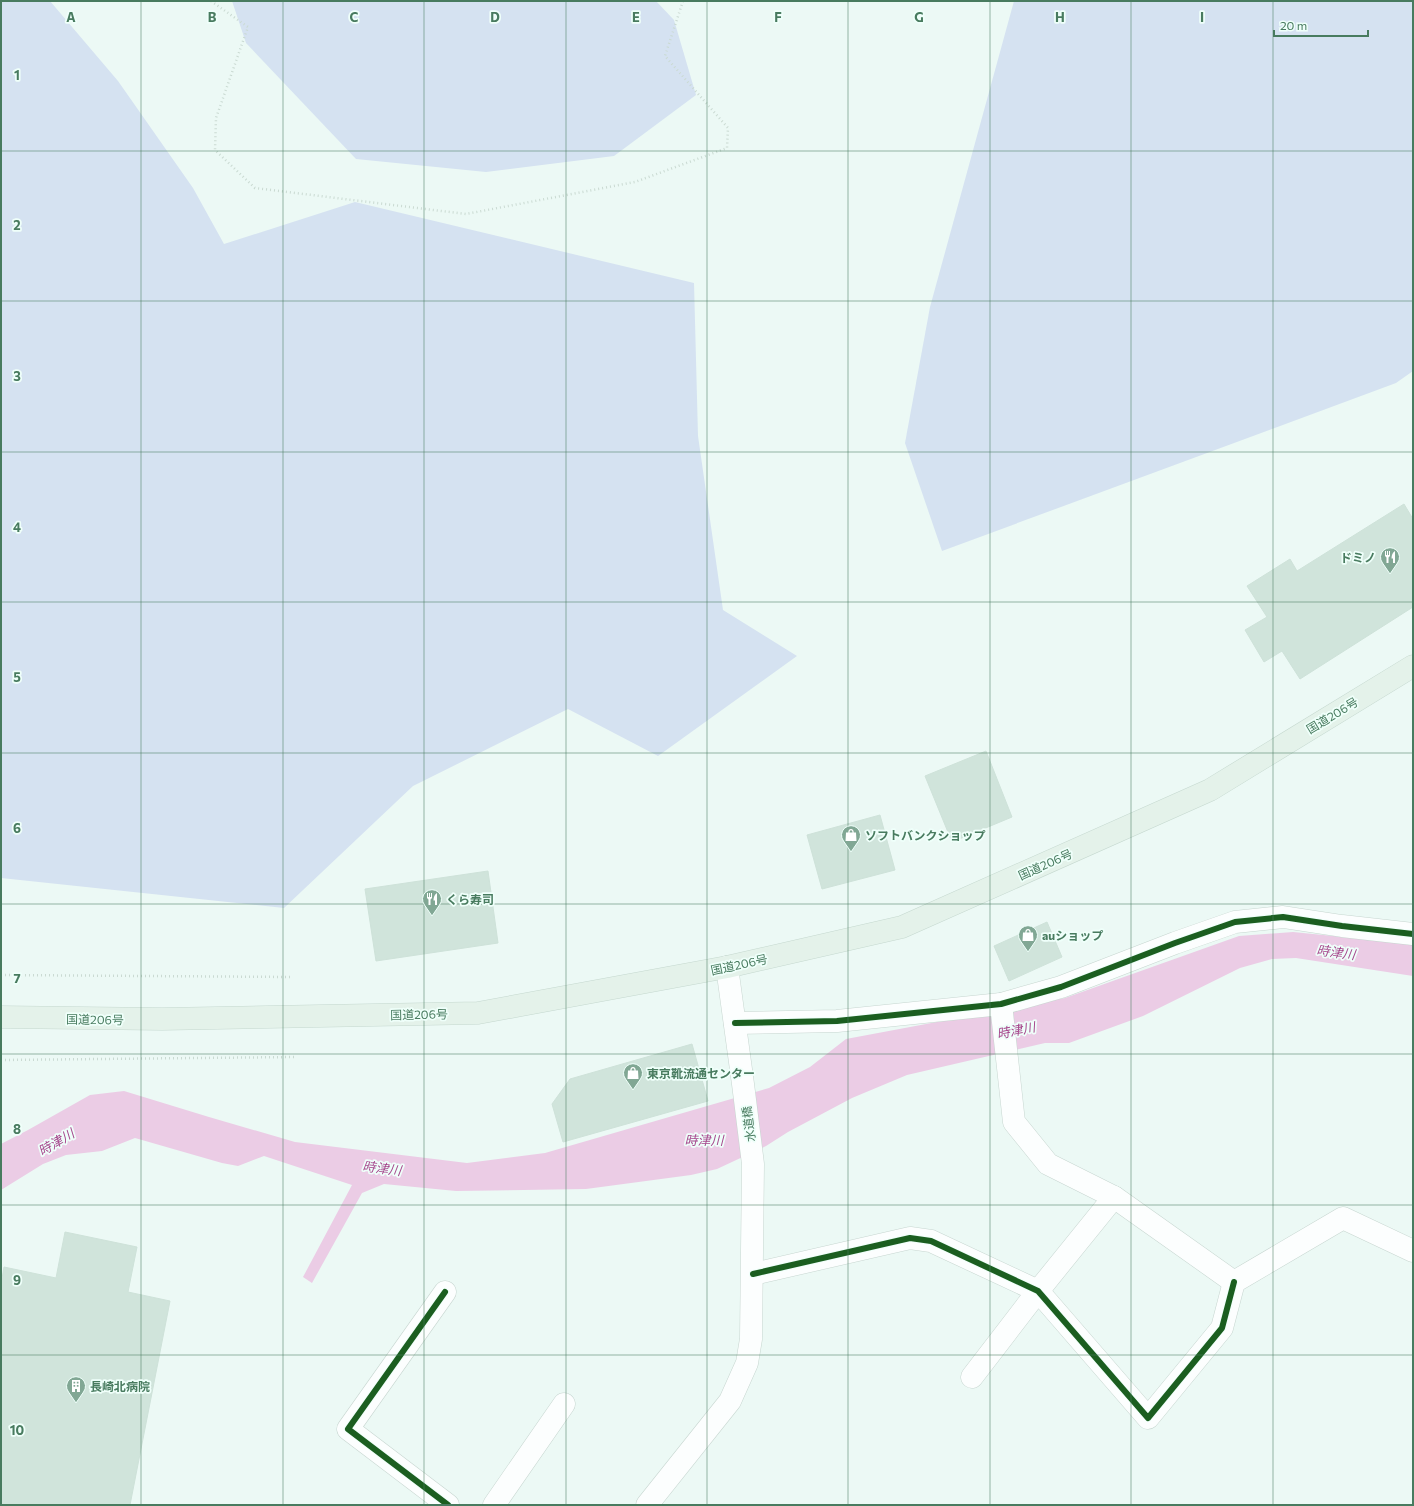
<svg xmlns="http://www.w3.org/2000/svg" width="1414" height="1506" font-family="Commissioner,'Noto Sans JP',sans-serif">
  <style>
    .green { fill: #d5e2f1 }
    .water { fill: #ebcce5 }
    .building { fill: #d0e4db; stroke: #cee2d9 }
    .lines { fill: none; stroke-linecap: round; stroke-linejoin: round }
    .minor-casing { stroke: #c7d6d0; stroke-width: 23 }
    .highway-casing { stroke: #c5d8cf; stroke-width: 23 }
    .path { stroke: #cadad2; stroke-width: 2.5; stroke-dasharray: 1 3; stroke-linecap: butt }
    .minor { stroke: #fcfefe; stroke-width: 22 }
    .highway { stroke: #e4f2ea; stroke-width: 22 }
    .cycleway-casing { stroke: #effffa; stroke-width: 8 }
    .cycleway { stroke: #1b5e20; stroke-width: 6 }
    .grid { fill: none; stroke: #487b5f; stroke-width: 1; stroke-opacity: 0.55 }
    .labels { text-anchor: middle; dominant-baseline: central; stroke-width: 3.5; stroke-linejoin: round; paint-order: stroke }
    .poi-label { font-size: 12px; font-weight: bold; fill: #487b5f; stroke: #effffa; text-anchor: start }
    .street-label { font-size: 12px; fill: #487b5f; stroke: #effffa }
    .water-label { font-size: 13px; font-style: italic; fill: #a6478d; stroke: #effffa }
    .grid-label { font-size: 13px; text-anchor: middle; font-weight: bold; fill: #487b5f; stroke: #effffa; stroke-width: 3.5; stroke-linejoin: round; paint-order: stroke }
  </style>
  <rect width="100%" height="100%" fill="#ecf9f5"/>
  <g class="green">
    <polygon points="1,1 50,1 118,81 193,188 224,244 355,202 694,283 698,436 723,610 797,656 658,756 568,709 413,786 284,908 1,878"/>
    <polygon points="232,1 656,1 674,20 696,95 614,156 486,172 356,159 246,43"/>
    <polygon points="1014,1 1413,1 1413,371 1396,383 942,551 905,443 930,307"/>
  </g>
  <polygon class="water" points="1293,932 1413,944 1413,976 1296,958 1272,959 1240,968 1143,1016 1069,1043 1045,1043 907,1075 852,1098 788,1132 766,1146 717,1169 691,1175 586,1189 456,1191 384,1184 362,1193 312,1283 303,1277 352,1185 264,1156 238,1166 222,1163 135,1138 102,1151 66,1155 43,1164 1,1190 1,1144 28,1130 90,1095 124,1091 209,1117 295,1142 467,1163 545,1153 769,1088 810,1067 846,1039 1065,998 1239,936"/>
  <g class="building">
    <polygon points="1404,504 1413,519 1413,607 1300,679 1282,651 1264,662 1245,630 1267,617 1247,586 1290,559 1297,571"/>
    <polygon points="986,751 1012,817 952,842 925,776"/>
    <polygon points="880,815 895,870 822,889 807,835"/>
    <polygon points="488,871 498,943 376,961 365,889"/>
    <polygon points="1047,922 1062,957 1009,981 994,946"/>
    <polygon points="692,1044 708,1101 563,1142 552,1104 570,1079"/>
    <polygon points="65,1232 137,1247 128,1292 170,1301 130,1505 1,1505 1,1284 4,1267 56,1278"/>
  </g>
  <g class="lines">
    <g class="minor-casing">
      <g id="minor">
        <polyline points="1001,1004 1014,1122 1048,1164 1114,1197 1234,1282 1343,1218 1413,1251"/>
        <polyline points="735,1023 837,1021 1001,1004 1061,987 1175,943 1235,922 1283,917 1342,926 1413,934"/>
        <polyline points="753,1274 910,1238 931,1241 1038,1291 1148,1418 1222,1328 1234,1282"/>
        <polyline points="445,1292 348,1429 448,1505"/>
        <polyline points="972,1377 1038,1291 1114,1197"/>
        <polyline points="494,1505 564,1404"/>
        <polyline points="647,1505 730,1401 747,1363 751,1339 753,1164 743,1084 727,967"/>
      </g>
    </g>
    <g class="highway-casing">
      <polyline id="highway" points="1,1017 162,1019 478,1013 727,967 902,927 1210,790 1413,666"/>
    </g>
    <g class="path">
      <polyline points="211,1 248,27 216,118 215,150 255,188 466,214 635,182 727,148 728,128 665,56 683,1"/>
      <polyline points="1,975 292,977"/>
      <polyline points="1,1060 296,1057"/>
    </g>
    <use href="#minor" class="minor"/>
    <use href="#highway" class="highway"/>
    <g class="cycleway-casing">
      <g id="cycleway">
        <polyline points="735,1023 837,1021 1001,1004 1061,987 1175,943 1235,922 1283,917 1342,926 1413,934"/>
        <polyline points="753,1274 910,1238 931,1241 1038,1291 1148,1418 1222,1328 1234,1282"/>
        <polyline points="445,1292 348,1429 448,1505"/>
      </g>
    </g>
    <use href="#cycleway" class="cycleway"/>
  </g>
  <path class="grid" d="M141 1V1505M283 1V1505M424 1V1505M566 1V1505M707 1V1505M848 1V1505M990 1V1505M1131 1V1505M1273 1V1505M1 151H1413M1 301H1413M1 452H1413M1 602H1413M1 753H1413M1 904H1413M1 1054H1413M1 1205H1413M1 1355H1413"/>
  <defs>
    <g id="restaurant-pin" transform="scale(1)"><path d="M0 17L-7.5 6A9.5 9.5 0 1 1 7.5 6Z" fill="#81a794" stroke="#effffa"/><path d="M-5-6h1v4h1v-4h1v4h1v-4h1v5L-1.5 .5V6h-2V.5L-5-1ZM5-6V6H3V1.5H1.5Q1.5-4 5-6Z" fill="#fff"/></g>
    <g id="shop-pin" transform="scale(1)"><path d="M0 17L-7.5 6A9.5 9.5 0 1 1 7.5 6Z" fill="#81a794" stroke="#effffa"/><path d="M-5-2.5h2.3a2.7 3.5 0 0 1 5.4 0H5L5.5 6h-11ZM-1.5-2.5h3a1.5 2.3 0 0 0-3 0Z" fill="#fff"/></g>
    <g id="building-pin" transform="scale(1)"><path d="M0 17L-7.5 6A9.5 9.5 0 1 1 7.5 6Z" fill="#81a794" stroke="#effffa"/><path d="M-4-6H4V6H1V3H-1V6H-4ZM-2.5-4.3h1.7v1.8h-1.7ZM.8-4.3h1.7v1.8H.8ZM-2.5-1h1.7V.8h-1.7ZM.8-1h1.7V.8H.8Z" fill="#fff"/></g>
  </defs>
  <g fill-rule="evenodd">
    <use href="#restaurant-pin" x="1390" y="557"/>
    <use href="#shop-pin" x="851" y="835"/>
    <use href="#restaurant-pin" x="432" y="899"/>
    <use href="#shop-pin" x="1028" y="935"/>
    <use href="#shop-pin" x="633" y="1073"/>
    <use href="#building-pin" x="76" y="1386"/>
  </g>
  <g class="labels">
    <g class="poi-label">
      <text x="1376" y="557" text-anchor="end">ドミノ</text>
      <text x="865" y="835">ソフトバンクショップ</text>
      <text x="446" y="899">くら寿司</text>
      <text x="1042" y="935">auショップ</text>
      <text x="647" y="1073">東京靴流通センター</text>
      <text x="90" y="1386">長崎北病院</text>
    </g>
    <g class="street-label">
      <text transform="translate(1332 715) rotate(-31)">国道206号</text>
      <text transform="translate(1045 864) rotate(-24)">国道206号</text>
      <text transform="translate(739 964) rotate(-12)">国道206号</text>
      <text transform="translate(419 1014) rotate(-1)">国道206号</text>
      <text transform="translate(95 1019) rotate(1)">国道206号</text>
      <text transform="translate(748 1124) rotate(-97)">水道橋</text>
    </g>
    <g class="water-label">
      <text transform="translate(1336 952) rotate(7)">時津川</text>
      <text transform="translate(1016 1030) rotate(-11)">時津川</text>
      <text x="704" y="1140">時津川</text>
      <text transform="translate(56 1142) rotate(-31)">時津川</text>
      <text transform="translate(382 1168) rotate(7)">時津川</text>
    </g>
  </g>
  <g class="grid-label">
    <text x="71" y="22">A</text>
    <text x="212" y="22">B</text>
    <text x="354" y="22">C</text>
    <text x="495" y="22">D</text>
    <text x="636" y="22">E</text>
    <text x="778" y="22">F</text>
    <text x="919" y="22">G</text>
    <text x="1060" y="22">H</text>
    <text x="1202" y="22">I</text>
    <text x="17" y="80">1</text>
    <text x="17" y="230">2</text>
    <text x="17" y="381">3</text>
    <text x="17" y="532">4</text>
    <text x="17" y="682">5</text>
    <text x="17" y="833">6</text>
    <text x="17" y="983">7</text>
    <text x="17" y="1134">8</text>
    <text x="17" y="1285">9</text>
    <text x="17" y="1435">10</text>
  </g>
  <rect width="1414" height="1506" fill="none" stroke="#487b5f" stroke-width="4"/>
  <path d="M1274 30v6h94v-6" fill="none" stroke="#487b5f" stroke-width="2"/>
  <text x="1280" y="30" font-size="12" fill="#487b5f" stroke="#effffa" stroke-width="3" paint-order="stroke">20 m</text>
</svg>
